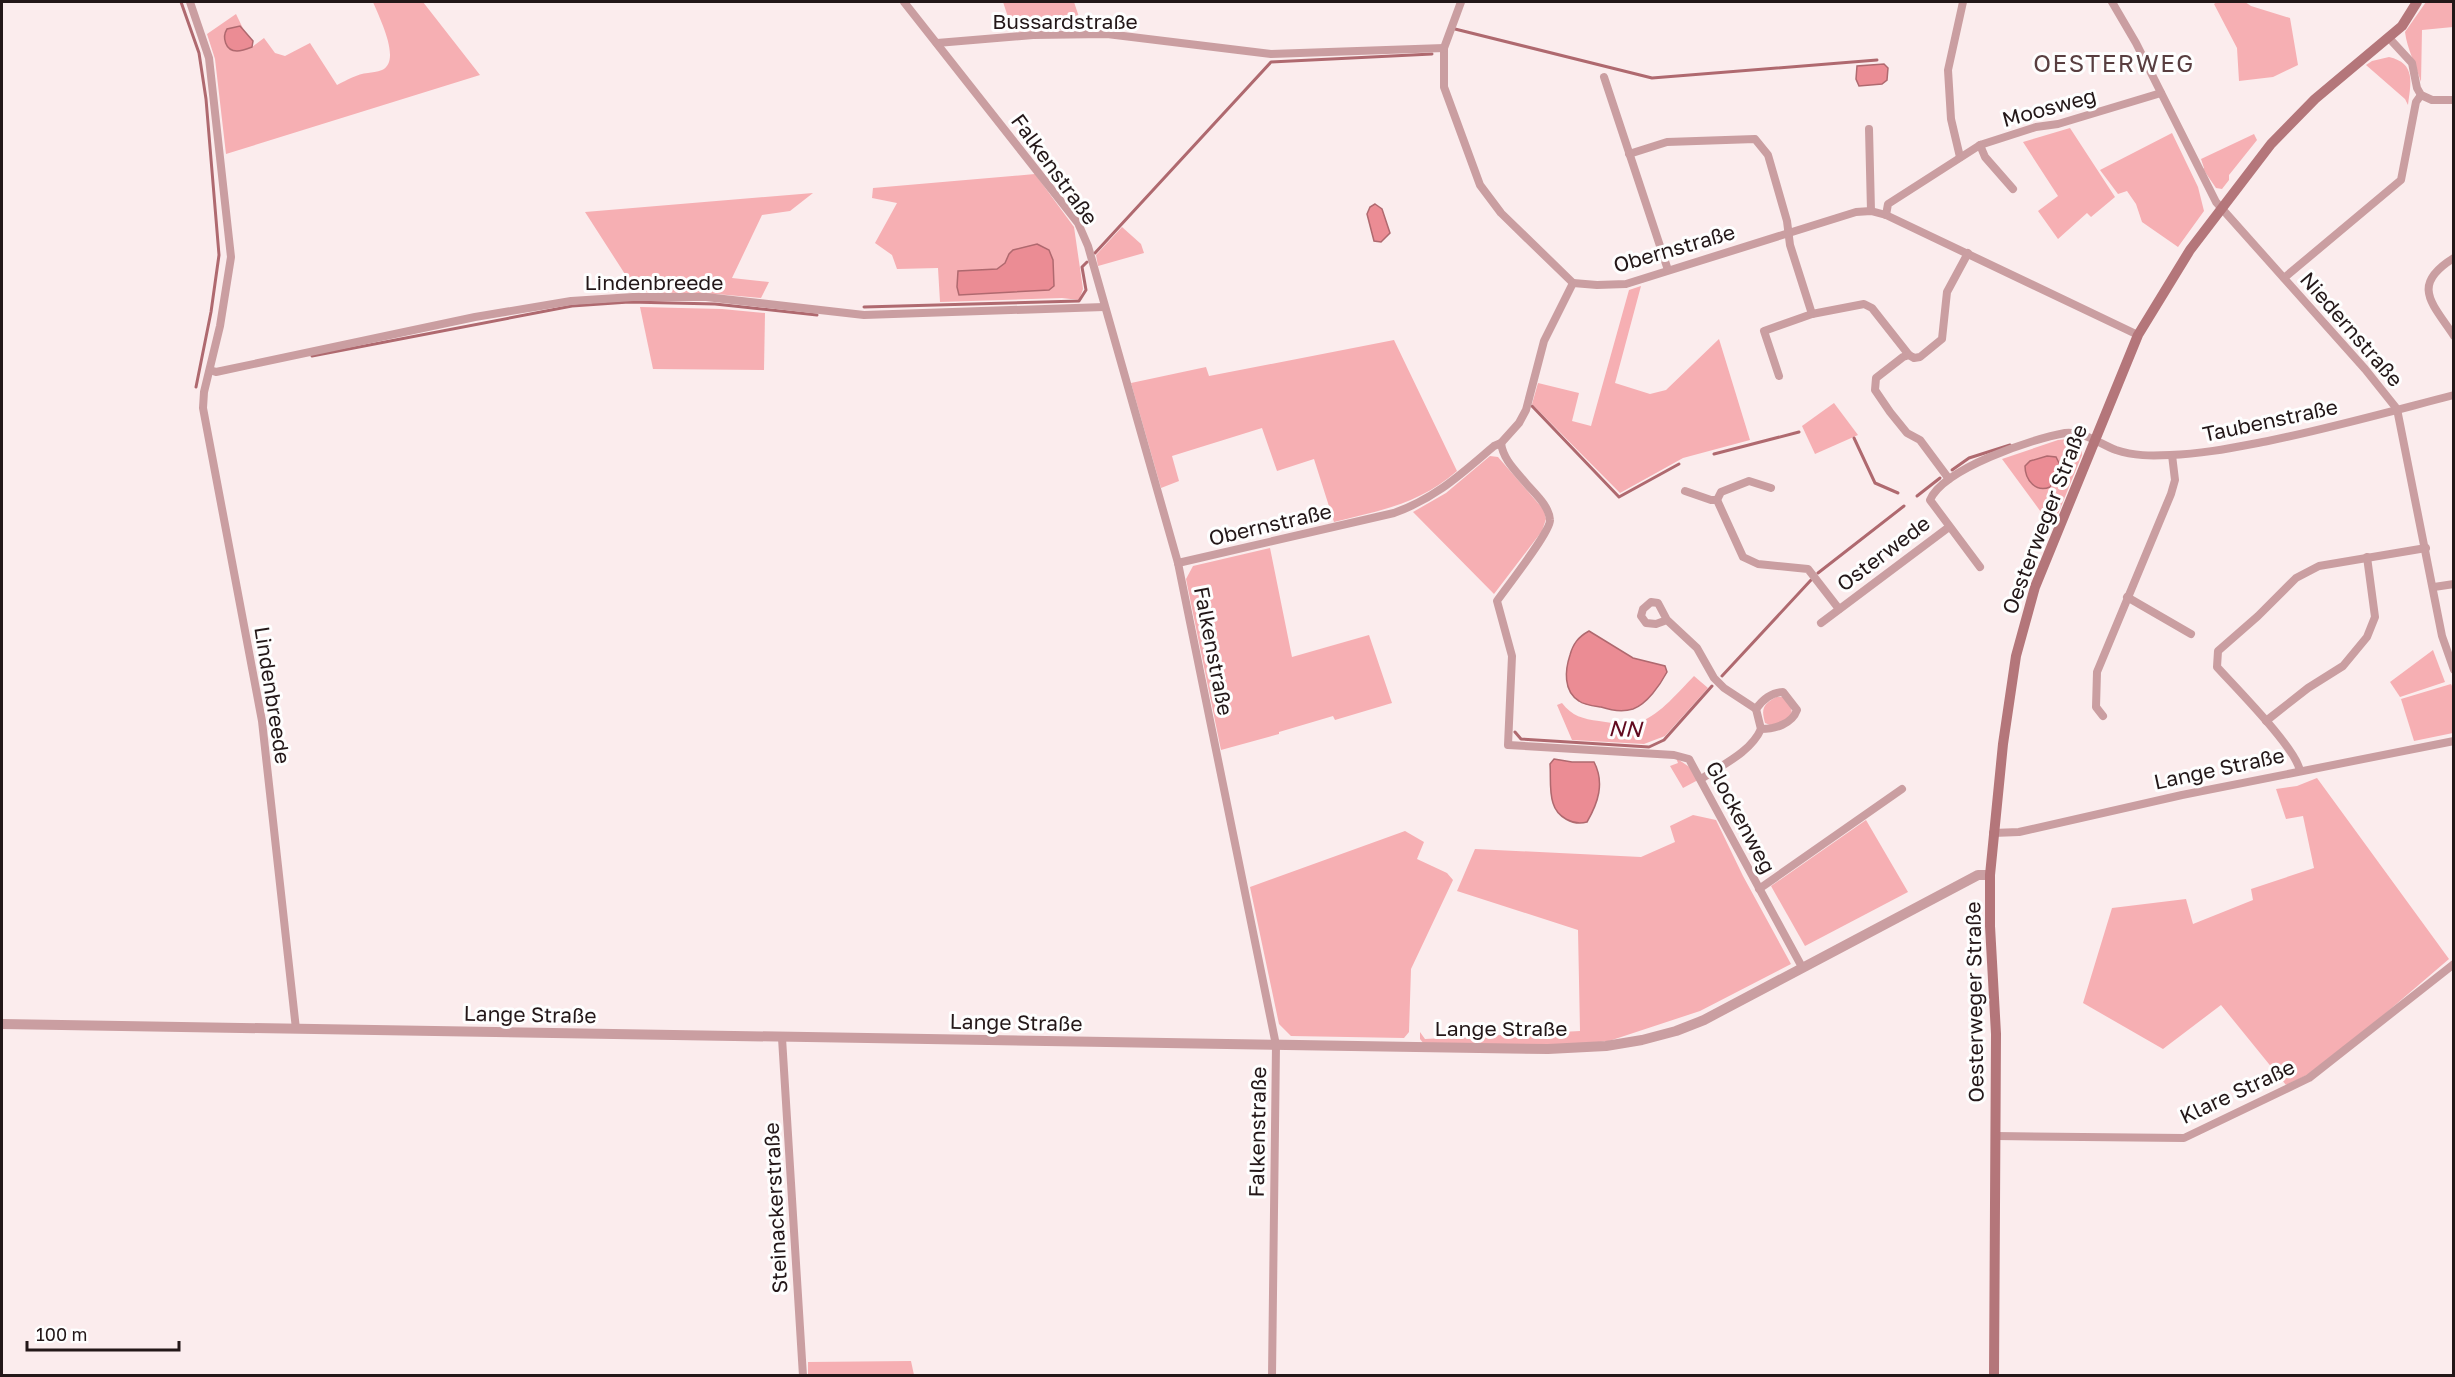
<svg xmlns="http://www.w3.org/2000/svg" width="2455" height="1377" font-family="'Golos Text',sans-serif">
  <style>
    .green { fill: #f6afb3; fill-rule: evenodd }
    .water { fill: #eb8c94; stroke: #af696f; stroke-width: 1.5 }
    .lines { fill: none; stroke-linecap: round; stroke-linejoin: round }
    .stream { stroke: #af696f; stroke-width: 3 }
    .minor { stroke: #ca9ea1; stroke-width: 8 }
    .tertiary { stroke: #ca9ea1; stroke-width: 10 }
    .secondary { stroke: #b4767a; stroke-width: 10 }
    .labels { text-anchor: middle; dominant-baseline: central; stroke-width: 6; stroke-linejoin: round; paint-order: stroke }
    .street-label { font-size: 21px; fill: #231718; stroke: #fefefe }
    .water-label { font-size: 22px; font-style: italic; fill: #610a1f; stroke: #fefefe }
    .quarter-label { font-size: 24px; letter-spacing: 1.5px; fill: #593e40; stroke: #fefefe }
  </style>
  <rect width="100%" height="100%" fill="#fbeced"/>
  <g class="green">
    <path d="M373 2H423L480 75 226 154 215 59 207 34 236 14 252 47 264 38 275 53 285 56 310 43 337 85C347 80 357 74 368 73 372 72 377 72 382 70 402 61 379 17 373 2Z"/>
    <polygon points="1003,2 1074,2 1083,29 1013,32"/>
    <polygon points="2217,2 2245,2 2251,6 2290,18 2298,65 2273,77 2239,81 2237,48 2214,4"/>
    <path d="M2426 2H2453V27L2422 30 2421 82C2416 65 2407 49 2405 32Z"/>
    <path d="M2389 57C2416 63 2411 83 2408 105L2405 99 2366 65 2372 61Z"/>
    <polygon points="2070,128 2115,197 2091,217 2087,213 2058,239 2038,211 2058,196 2023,142"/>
    <polygon points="2172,133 2198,187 2204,211 2178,247 2142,222 2136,204 2127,191 2118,194 2100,170"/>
    <polygon points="2254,134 2257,140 2229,175 2229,180 2222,189 2216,188 2203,169 2204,168 2201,159"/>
    <polygon points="1035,174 1074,227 1083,289 1079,300 1062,298 940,302 938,268 897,269 892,255 875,243 897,203 872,198 873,188"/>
    <polygon points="813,193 790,211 762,215 732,278 769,282 761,298 716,294 641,292 632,285 585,212"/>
    <polygon points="1122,227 1141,244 1144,253 1098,266 1096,255"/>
    <polygon points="1641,286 1615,383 1650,394 1666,390 1719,339 1750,440 1683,458 1620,493 1532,404 1538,383 1579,393 1572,421 1591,426 1629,290"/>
    <polygon points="640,307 722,309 765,313 764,370 653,369"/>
    <path d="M1394 340 1457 471C1419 504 1382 510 1334 522L1314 459 1277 471 1262 428 1172 456 1179 481 1161 488 1131 383 1206 367 1209 376Z"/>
    <polygon points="1834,403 1858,435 1815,454 1802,426"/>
    <path d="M2067 439 2081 442 2082 455 2054 524 2049 523 2002 459 2058 440ZM2047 456 2056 457 2044 489C2033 488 2025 478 2025 466L2030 461Z"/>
    <polygon points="1490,456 1498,457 1544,510 1546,519 1542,531 1494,594 1413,512 1446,493"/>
    <polygon points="1270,548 1292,657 1369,635 1392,703 1335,720 1333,716 1279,732 1279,734 1221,750 1186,579 1193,566"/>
    <polygon points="2433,650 2445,682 2400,697 2390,682"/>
    <path d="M1694 676 1708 688 1665 736 1644 744 1572 740 1557 705 1562 703C1572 716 1583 719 1599 721 1612 723 1627 726 1640 722 1661 714 1679 691 1694 676Z"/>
    <polygon points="2451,684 2454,690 2453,733 2414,741 2401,699"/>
    <path d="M1776 697H1784L1791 706 1792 715 1781 723 1770 725 1765 723C1761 708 1763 705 1776 697Z"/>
    <polygon points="1676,758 1691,768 1698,780 1683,788 1670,766 1678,763"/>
    <polygon points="2317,778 2449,959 2380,1018 2307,1075 2286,1085 2221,1005 2163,1049 2083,1003 2112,908 2186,899 2193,924 2253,900 2251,889 2314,868 2303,816 2286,819 2276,789 2297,786"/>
    <polygon points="1693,815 1716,820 1743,876 1791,964 1700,1011 1609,1041 1582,1044 1424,1044 1420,1039 1420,1032 1425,1039 1580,1031 1578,930 1457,891 1475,849 1641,857 1675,842 1670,826"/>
    <polygon points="1866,820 1908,892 1805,946 1771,886"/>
    <polygon points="1405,831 1424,842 1417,859 1447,873 1453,880 1411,969 1409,1032 1404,1038 1291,1036 1279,1024 1250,887"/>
    <polygon points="911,1361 914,1375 808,1375 808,1362"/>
  </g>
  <g class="water">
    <path d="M240 26 253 41 252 47C247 49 242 51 237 51 225 51 222 37 227 29Z"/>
    <polygon points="1884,64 1888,68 1887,80 1882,84 1859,86 1856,79 1857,66"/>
    <polygon points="1375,204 1382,209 1390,233 1381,242 1374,241 1367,214 1370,207"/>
    <polygon points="1037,244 1049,250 1053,260 1054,286 1049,290 959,295 957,287 958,271 997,269 1005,263 1009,254 1013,250"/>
    <path d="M2047 456 2056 457 2061 467 2050 487C2036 493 2025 480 2025 466L2030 461Z"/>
    <path d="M1589 631 1633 658 1665 666 1667 672C1660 685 1647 704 1633 709 1623 712 1610 710 1601 707 1594 706 1584 705 1579 701 1563 691 1565 670 1570 655 1573 644 1578 637 1589 631Z"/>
    <path d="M1554 759 1572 762H1594C1605 783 1598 803 1587 822 1573 826 1557 817 1553 803 1549 791 1551 776 1550 764Z"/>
  </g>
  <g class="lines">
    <g class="stream">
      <polyline points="181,2 199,53 206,99 219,255 211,312 196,387"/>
      <polyline points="1455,29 1652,78 1877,60"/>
      <polyline points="1095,253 1271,62 1432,54"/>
      <polyline points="864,307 1079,301 1086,290 1082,267 1087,262"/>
      <polyline points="312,356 572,306 629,302 715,304 817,315"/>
      <polyline points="1532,406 1619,497 1679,464"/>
      <polyline points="1854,438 1875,483 1898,493"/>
      <polyline points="1714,454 1799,432"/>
      <polyline points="1952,470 1969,458 2010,445"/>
      <polyline points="1917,496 1940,478"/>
      <polyline points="1818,573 1904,506"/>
      <polyline points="1722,676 1811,580"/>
      <polyline points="1515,732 1521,739 1649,747 1664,740 1712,686"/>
    </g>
    <g class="minor">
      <polyline points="190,2 209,58 231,257 220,326 204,392 203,408 262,721 296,1029"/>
      <polyline points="904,2 1078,223 1088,246 1178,563 1276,1045 1272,1376"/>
      <polyline points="1461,2 1444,48 1444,87 1480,185 1501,213 1573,283"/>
      <polyline points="2112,2 2136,43 2216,202 2365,369 2397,409 2442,636 2454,670"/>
      <polyline points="2389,38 2412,63 2417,88 2421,95 2432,100 2454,100"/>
      <polyline points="937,43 1033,35 1107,34 1271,54 1444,48"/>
      <polyline points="1604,77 1668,270"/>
      <polyline points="1869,129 1871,211"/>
      <polyline points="1980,145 1985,157 2013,189"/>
      <polyline points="1629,154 1667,142 1755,139 1768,155 1787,221 1790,245 1812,314 1764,331 1779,376"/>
      <polyline points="1960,157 1951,119 1948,70 1963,2"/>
      <polyline points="1886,215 1888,204 1980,145 2036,127 2058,124 2161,93"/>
      <path d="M2454 258C2410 285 2432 303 2454 336"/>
      <polyline points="2284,278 2401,180 2416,102 2421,95"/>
      <polyline points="1573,283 1597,285 1626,284 1856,212 1871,211 1886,215 2138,335"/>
      <polyline points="1812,314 1864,304 1872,308 1909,355"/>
      <polyline points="210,370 216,372 475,317 571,301 633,297 706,297 864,315 1104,307"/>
      <path d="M1501 443C1503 459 1515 470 1525 482 1534 493 1549 505 1550 520 1551 531 1506 588 1497 601L1512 656 1508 745 1674 755 1689 759 1802 967"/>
      <polyline points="1949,479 1920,440 1907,433 1890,412 1875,390 1876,378 1903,357 1909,355 1914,358 1920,357 1942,339 1947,292 1968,253"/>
      <polyline points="1685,491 1711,500 1717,500 1721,492 1749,481 1771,488"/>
      <polyline points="1717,500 1743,557 1758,564 1808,569 1839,609"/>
      <path d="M1178 563 1394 513C1436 498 1461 474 1494 446L1501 443 1519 423 1526 410 1544 341 1573 283"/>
      <path d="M1980 567 1930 500C1944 468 2032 439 2065 433 2084 431 2100 444 2116 450 2134 456 2151 456 2170 455 2204 454 2236 447 2268 441 2331 428 2392 411 2454 395"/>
      <polyline points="2434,587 2454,584"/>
      <polyline points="2127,597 2191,634"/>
      <path d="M1667 620 1656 624 1646 623 1641 616 1643 609 1651 602 1658 603 1667 620 1697 648 1714 678 1724 688 1756 709C1762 700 1772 692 1783 692L1797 710C1792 724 1775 729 1761 729 1751 752 1722 765 1701 779"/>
      <polyline points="1821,623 1949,527"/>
      <polyline points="1756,709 1761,729"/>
      <polyline points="2103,716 2096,707 2097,672 2171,494 2175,480 2172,455"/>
      <polyline points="2266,721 2308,688 2343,666 2367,637 2375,617 2367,557"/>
      <path d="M2300 771C2296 748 2235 687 2217 667L2218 651 2258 616 2296 578 2319 566 2426 548"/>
      <polyline points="1993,833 2019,832 2182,795 2454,741"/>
      <polyline points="1759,889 1902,789"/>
      <polyline points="782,1038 803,1376"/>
      <polyline points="1996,1136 2184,1138 2309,1078 2454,964"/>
    </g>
    <polyline class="tertiary" points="2,1024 1416,1047 1548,1049 1606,1046 1642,1040 1676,1031 1704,1020 1978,875 1990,875"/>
    <polyline class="secondary" points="1994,1376 1996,1034 1990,926 1990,875 2003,744 2016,656 2035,587 2138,335 2190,250 2271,144 2315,99 2402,26 2417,2"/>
  </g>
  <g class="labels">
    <g class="street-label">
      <text x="1065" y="21">Bussardstraße</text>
      <text transform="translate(2049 107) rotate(-15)">Moosweg</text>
      <text transform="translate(1055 169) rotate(54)">Falkenstraße</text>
      <text transform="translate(1674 248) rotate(-16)">Obernstraße</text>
      <text x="654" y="282">Lindenbreede</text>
      <text transform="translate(2352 329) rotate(49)">Niedernstraße</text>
      <text transform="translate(2270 420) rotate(-12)">Taubenstraße</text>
      <text transform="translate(2044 519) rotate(-69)">Oesterweger Straße</text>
      <text transform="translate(1270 524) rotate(-13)">Obernstraße</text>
      <text transform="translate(1883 553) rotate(-37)">Osterwede</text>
      <text transform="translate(1214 651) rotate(79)">Falkenstraße</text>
      <text transform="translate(273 695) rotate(81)">Lindenbreede</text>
      <text transform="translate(2219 768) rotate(-12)">Lange Straße</text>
      <text transform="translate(1741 817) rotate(62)">Glockenweg</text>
      <text transform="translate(1974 1002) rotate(-91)">Oesterweger Straße</text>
      <text transform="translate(530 1014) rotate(1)">Lange Straße</text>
      <text transform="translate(1016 1022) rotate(1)">Lange Straße</text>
      <text x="1501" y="1028">Lange Straße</text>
      <text transform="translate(2237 1091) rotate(-25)">Klare Straße</text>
      <text transform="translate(1257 1132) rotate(-89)">Falkenstraße</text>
      <text transform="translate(775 1208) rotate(-93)">Steinackerstraße</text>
    </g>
    <g class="water-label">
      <text transform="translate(1625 728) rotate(2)">NN</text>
    </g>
    <g class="quarter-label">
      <text x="2114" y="62">OESTERWEG</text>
    </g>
  </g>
  <rect width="2455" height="1377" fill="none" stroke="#231718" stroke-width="6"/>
  <path d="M27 1341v9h152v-9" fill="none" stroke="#231718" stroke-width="3"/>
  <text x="36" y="1341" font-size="18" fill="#231718" stroke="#fefefe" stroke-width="4.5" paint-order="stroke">100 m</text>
</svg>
